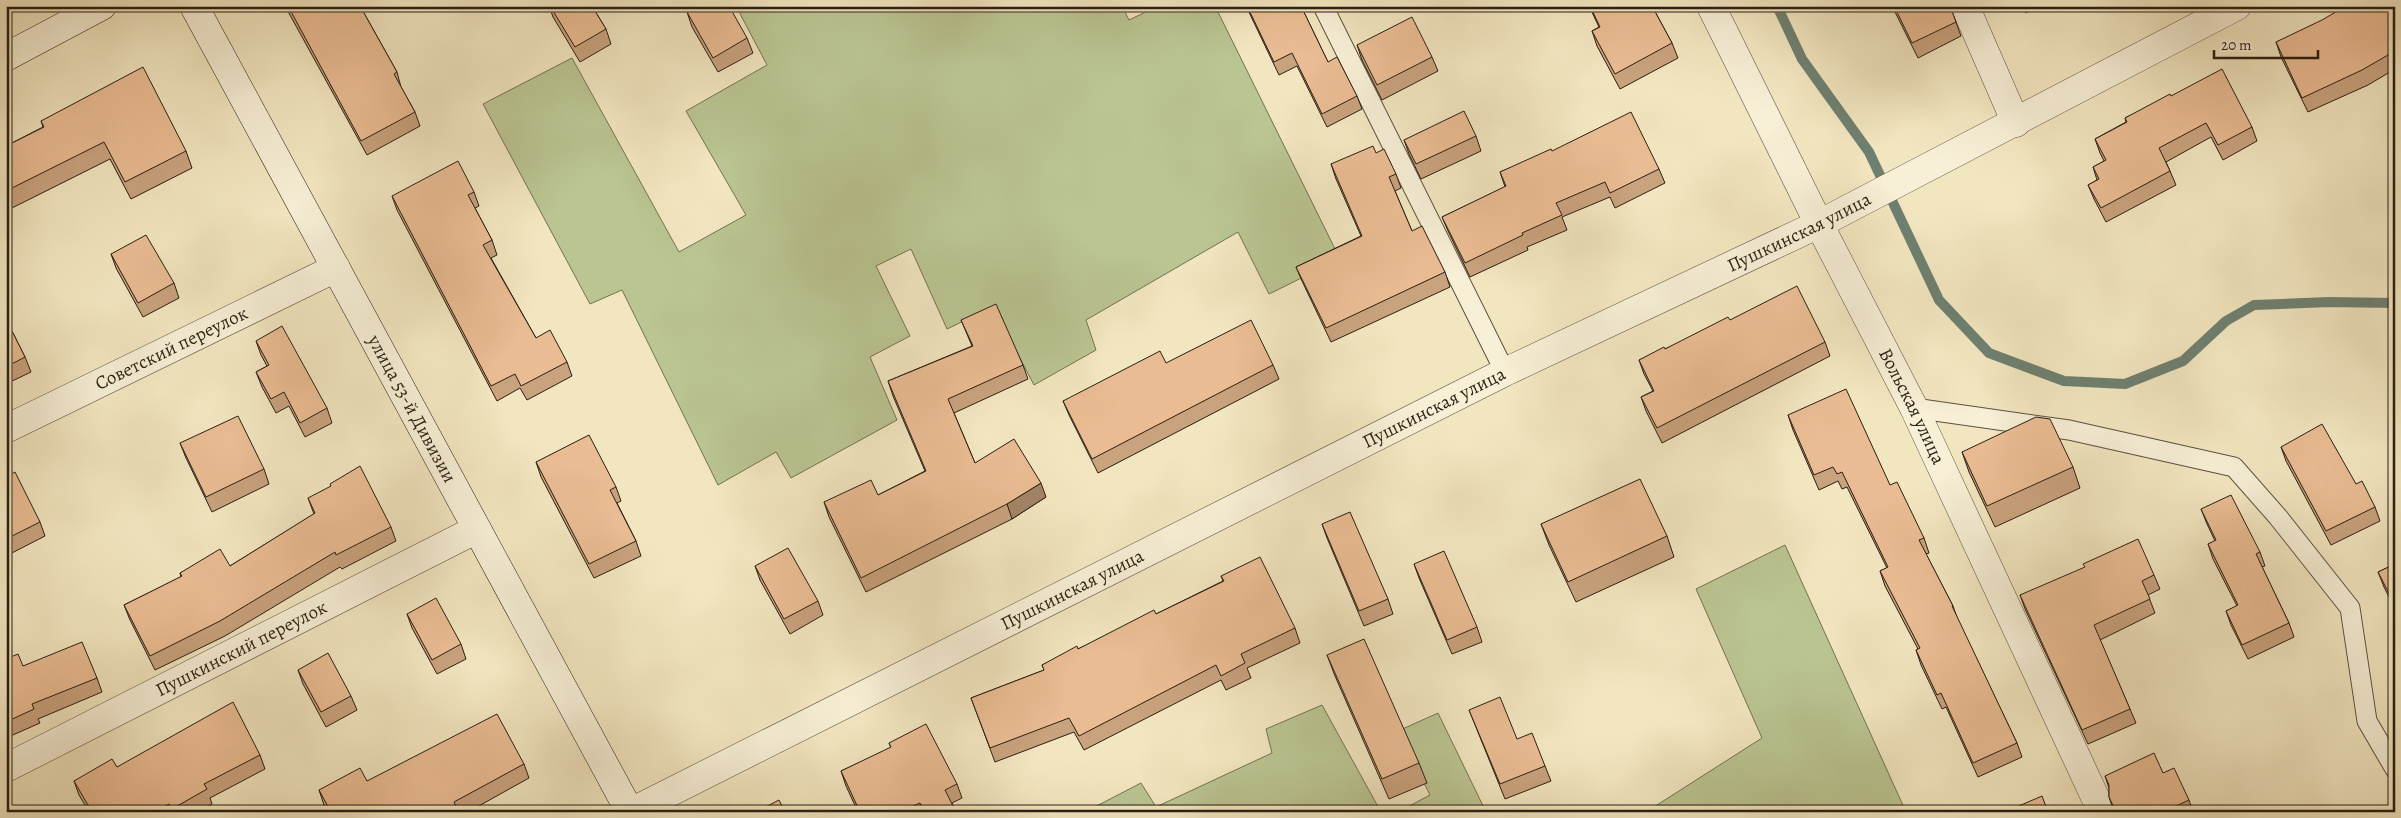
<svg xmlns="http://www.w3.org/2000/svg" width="2401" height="818" font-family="Alegreya,serif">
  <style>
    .green { fill: #bac592; stroke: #727252 }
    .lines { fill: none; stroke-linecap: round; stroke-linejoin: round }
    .stream { stroke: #6e8071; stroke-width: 10 }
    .lane-casing { stroke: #5b513e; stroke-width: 21 }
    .street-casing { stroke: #5b513e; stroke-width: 29 }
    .secondary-casing { stroke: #291f13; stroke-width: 29 }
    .lane { stroke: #f7efd6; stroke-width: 19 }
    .street { stroke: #f7efd6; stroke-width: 28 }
    .secondary { stroke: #f7efd6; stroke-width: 28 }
    .wall { fill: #c9a27e; stroke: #291f13 }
    .shaded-wall { fill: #a48467; stroke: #291f13 }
    .building { fill: #eabc93; stroke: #291f13 }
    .labels { text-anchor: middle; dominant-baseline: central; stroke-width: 4; stroke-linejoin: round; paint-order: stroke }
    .street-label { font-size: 19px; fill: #291f13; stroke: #f7efd6 }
  </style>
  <rect width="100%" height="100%" fill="#f2e6c0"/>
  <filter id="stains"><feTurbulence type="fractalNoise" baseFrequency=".004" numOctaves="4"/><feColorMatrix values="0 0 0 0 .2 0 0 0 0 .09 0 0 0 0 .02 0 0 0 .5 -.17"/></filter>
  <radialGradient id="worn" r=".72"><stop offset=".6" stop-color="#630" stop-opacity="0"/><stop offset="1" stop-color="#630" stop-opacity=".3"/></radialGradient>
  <g class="green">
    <polygon points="736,6 939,6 942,12 953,6 1122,6 1129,20 1158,6 1215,6 1340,259 1269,294 1238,232 1086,320 1096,350 1034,385 993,307 947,329 911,249 876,266 910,336 870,357 897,420 791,478 776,452 718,485 622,290 590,304 483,104 572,58 679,252 746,215 686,111 767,65"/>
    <polygon points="1785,545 1906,812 1646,812 1762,738 1696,589"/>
    <polygon points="1322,705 1381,812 1085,812 1141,783 1156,807 1272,753 1266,729"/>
    <polygon points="1438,713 1486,812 1398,812 1430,795 1398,731"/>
  </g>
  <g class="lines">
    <polyline class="stream" points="1777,6 1802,59 1869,152 1939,300 1989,353 2064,381 2125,384 2183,361 2226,321 2254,305 2329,302 2395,303"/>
    <g class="lane-casing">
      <g id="lane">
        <polyline points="1323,6 1505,372"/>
        <polyline points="1914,408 2069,430 2234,467 2278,517 2350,608 2367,721 2395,769"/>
      </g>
    </g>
    <g class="street-casing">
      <g id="street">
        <path id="s1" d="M1711 6 1819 224 1914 408 2102 812"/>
        <polyline points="1965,6 2016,123"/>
        <path id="s2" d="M6 429 336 268"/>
        <path id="s3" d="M6 768 477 529"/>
        <path id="s4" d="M631 812 1505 372 1819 224 2237 6"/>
      </g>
    </g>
    <g class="secondary-casing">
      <g id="secondary">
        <path id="s5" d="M194 6 630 812"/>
        <polyline points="6,57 102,6"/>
      </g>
    </g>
    <use href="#lane" class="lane"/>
    <use href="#street" class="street"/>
    <use href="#secondary" class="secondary"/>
  </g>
  <g class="wall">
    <polygon points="285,6 360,6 397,72 401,87 415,112 420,126 367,155"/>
    <polygon points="549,6 592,6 606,29 611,44 580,62 553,17"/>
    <polygon points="1246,6 1301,6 1328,62 1357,96 1362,109 1327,127 1297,66 1279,75"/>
    <polygon points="1589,6 1652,6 1672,43 1678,58 1620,89 1597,46 1592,31 1599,27"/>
    <polygon points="1892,6 1950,6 1961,36 1918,58"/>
    <polygon points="2022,6 2037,6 2026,13"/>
    <polygon points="2395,6 2395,69 2368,85 2308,112 2281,57 2276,42"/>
    <polygon points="687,12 747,38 753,53 718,72 692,27"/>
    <polygon points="1357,45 1432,57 1438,71 1382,100 1362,60"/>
    <polygon points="2171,96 2252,127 2257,141 2223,160 2211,137 2166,162 2170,171 2176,185 2106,222 2094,199 2088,185 2097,180 2093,167 2104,161 2100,153 2095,139 2126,122 2125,118"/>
    <polygon points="41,121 186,151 192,168 131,199 110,159 6,211 6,146 43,127"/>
    <polygon points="1476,136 1481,151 1421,179 1409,154 1404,140"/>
    <polygon points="1552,151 1659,169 1665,183 1615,208 1610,197 1562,217 1567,230 1527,247 1528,250 1470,277 1448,231 1442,217 1505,187 1500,172"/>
    <polygon points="1376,153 1396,174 1401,188 1395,191 1412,231 1445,272 1450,287 1331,342 1302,281 1296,267 1361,236 1336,179 1331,164"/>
    <polygon points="474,192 479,206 475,208 492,240 497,255 491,258 536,338 567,362 572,376 527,400 520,388 497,401 397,210 392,196"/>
    <polygon points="111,254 174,283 179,298 143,317 116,268"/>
    <polygon points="6,319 25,357 31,372 6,384"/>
    <polygon points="961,320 1023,365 1028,379 954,413 975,463 1046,497 1012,519 866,592 829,517 824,502 878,495 925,471 893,396 888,381 972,346"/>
    <polygon points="1730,320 1825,342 1830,356 1662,443 1646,411 1641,397 1653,391 1644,374 1639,360 1665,349"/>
    <polygon points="256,341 327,408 332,423 305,437 289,406 276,413 262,387 256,372 267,366 261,355"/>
    <polygon points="1273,365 1279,379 1098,473 1069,415 1063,401"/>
    <polygon points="1788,415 1890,485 1924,538 1929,553 1926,554 1953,606 1958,620 2017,743 2022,757 1978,777 1946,707 1942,709 1921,665 1916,650 1918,649 1885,586 1880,571 1887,568 1847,487 1842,489 1838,481 1819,490 1793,430"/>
    <polygon points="180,443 264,469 269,484 212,512 186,458"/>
    <polygon points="2281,447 2356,484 2375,507 2380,521 2331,545 2286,461"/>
    <polygon points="1962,452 2073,467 2080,488 1995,527 1969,472"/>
    <polygon points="536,462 616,487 621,501 617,503 636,541 641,556 594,578 541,477"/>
    <polygon points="6,477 40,522 45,536 6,556"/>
    <polygon points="308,498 391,527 396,541 342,569 340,567 225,636 155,670 130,620 124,605 181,577 180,573 230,566 314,514"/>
    <polygon points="2201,509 2260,552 2265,566 2262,567 2289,623 2294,637 2248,659 2231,625 2226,611 2237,606 2213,559 2208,544 2215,541 2207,524"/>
    <polygon points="1322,524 1388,599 1393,614 1364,626 1327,538"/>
    <polygon points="1541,524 1667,536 1674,557 1576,602 1549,545"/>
    <polygon points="1414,564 1477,627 1482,642 1452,654 1419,578"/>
    <polygon points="2395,564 2395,609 2384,587 2378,572"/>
    <polygon points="755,566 818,601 823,615 790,634 760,580"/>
    <polygon points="2154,575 2160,589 2148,595 2155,613 2100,640 2130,709 2136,723 2088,744 2025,609 2020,595"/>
    <polygon points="1221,576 1295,628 1300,643 1247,668 1251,678 1226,690 1221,680 1084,750 1074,732 995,762 971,698 1044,670 1042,665 1156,614 1223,581"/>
    <polygon points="407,614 461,644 466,659 437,674 412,628"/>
    <polygon points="1327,655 1419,763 1427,783 1389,799 1335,676"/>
    <polygon points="6,659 23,666 97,678 102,692 38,719 40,723 6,738"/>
    <polygon points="298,670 351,696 357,710 326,727 303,684"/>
    <polygon points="1469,710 1517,739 1545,766 1551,781 1505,799"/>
    <polygon points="889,743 957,784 962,798 952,803 956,812 858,812 846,786 841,771 891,748"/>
    <polygon points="260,755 265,769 210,798 212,804 198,812 89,812 79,795 74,781 117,767"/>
    <polygon points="524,764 529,778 468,812 328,812 324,805 319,790 367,781"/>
    <polygon points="2163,773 2189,800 2193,812 2114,812 2109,797 2109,788 2105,776"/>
  </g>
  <polygon class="shaded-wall" points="1041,483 1046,497 1012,519 1007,504"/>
  <g class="building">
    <polygon points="288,6 360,6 397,72 394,74 415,112 361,141"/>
    <polygon points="550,6 592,6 606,29 575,47"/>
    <polygon points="697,6 729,6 747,38 713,58 687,12"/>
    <polygon points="1247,6 1301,6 1328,62 1337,57 1357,96 1322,114 1292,53 1274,62"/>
    <polygon points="1590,6 1652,6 1672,43 1615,74 1592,31 1600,27"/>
    <polygon points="1894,6 1950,6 1956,22 1912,43"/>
    <polygon points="2346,6 2395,6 2395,51 2362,70 2302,98 2276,42 2322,20"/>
    <polygon points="1412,17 1432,57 1377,85 1357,45"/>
    <polygon points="143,67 186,151 125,182 104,142 6,191 6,146 44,127 41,121"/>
    <polygon points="2222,69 2252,127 2218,145 2206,123 2159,148 2170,171 2101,208 2088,185 2099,179 2093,167 2106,160 2095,139 2127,122 2125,118 2170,94 2171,96"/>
    <polygon points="1464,111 1476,136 1416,164 1404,140"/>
    <polygon points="1631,112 1659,169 1610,193 1605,182 1556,203 1562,215 1522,233 1523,235 1465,263 1442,217 1506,186 1500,172 1551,149 1552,151"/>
    <polygon points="1373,146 1376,153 1384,149 1396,174 1389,177 1412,231 1422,226 1445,272 1326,328 1296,267 1362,236 1331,164"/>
    <polygon points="458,161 474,192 468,195 492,240 483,245 536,338 550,330 567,362 521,386 515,374 491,386 392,196"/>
    <polygon points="146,235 174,283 138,303 111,254"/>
    <polygon points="1797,286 1825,342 1657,428 1641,397 1654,391 1639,360 1664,347 1665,349 1728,317 1730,320"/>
    <polygon points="996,304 1023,365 948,399 975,463 1014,439 1041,483 1007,504 861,578 824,502 871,480 878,495 926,471 888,381 973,346 961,320"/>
    <polygon points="6,319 25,357 6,367"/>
    <polygon points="1251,320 1273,365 1092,459 1063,401 1160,351 1166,363"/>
    <polygon points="282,326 327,408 300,423 284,392 271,399 256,372 269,365 256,341"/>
    <polygon points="1846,389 1890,485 1897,482 1924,538 1919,540 1953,606 1952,606 2017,743 1973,763 1941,693 1937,695 1916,650 1920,648 1880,571 1888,567 1842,472 1837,474 1833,467 1814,475 1788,415"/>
    <polygon points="238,416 264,469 206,497 180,443"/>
    <polygon points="2036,417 2050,419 2073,467 1987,506 1962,452"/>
    <polygon points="2322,424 2356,484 2362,481 2375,507 2326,531 2281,447"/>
    <polygon points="589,435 616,487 610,490 636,541 589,564 536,462"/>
    <polygon points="360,466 391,527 336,555 335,552 220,621 150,656 124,605 182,576 180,573 220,549 230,566 315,513 308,498 331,486 330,484"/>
    <polygon points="15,472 40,522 6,539 6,477"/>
    <polygon points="1640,479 1667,536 1568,582 1541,524"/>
    <polygon points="2231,495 2260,552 2256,554 2289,623 2242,645 2226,611 2238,605 2208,544 2216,540 2201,509"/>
    <polygon points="1350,512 1388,599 1359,611 1322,524"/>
    <polygon points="2138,539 2154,575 2142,581 2150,599 2094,625 2130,709 2082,730 2020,595 2085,567 2083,564"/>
    <polygon points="788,548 818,601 784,619 755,566"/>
    <polygon points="1444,551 1477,627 1447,640 1414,564"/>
    <polygon points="1260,557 1295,628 1241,654 1245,663 1221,676 1216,665 1079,736 1069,718 990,748 971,698 1044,670 1042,665 1077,646 1078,649 1154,610 1156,614 1224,581 1221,576"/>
    <polygon points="2395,564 2395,605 2378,572"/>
    <polygon points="436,598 461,644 432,660 407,614"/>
    <polygon points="1364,639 1419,763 1382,779 1327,655"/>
    <polygon points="82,642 97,678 32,704 34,709 6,722 6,659 18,654 23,666"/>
    <polygon points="328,653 351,696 321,712 298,670"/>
    <polygon points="1500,697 1517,739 1532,733 1545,766 1500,784 1469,710"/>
    <polygon points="233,702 260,755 204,784 207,789 172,809 169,804 156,812 92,812 74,781 112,759 117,767"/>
    <polygon points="497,714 524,764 454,802 456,807 446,812 331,812 319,790 360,768 367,781"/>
    <polygon points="926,724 957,784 945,790 956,812 924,812 920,803 900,812 860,812 841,771 891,747 889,743"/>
    <polygon points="2154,753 2163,773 2174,768 2189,800 2167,810 2168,812 2116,812 2109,797 2109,785 2105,776"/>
    <polygon points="2042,796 2048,812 2005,812"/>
    <polygon points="779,800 785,812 756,812"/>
    <polygon points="15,807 18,812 6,812"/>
  </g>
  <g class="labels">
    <g class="street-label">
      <text stroke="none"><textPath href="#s4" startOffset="1304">Пушкинская улица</textPath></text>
      <text stroke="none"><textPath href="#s2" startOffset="184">Советский переулок</textPath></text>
      <text stroke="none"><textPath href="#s1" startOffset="448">Вольская улица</textPath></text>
      <text stroke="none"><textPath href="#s4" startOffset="899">Пушкинская улица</textPath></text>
      <text stroke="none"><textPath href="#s5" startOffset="458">улица 53-й Дивизии</textPath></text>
      <text stroke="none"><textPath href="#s4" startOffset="494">Пушкинская улица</textPath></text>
      <text stroke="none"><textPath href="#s3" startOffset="264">Пушкинский переулок</textPath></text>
    </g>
  </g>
  <rect width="2401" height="818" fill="none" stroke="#f2e6c0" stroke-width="25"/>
  <rect x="8" y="8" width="2386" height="803" fill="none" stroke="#291f13" stroke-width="2.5"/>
  <rect x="12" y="12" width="2376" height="793" fill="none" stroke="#291f13"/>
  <path d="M2214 50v8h104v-8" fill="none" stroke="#291f13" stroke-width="2.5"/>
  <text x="2221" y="50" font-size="15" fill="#291f13" stroke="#f7efd6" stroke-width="4" paint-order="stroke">20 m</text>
  <rect width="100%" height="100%" filter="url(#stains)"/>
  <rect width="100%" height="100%" fill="url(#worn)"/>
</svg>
